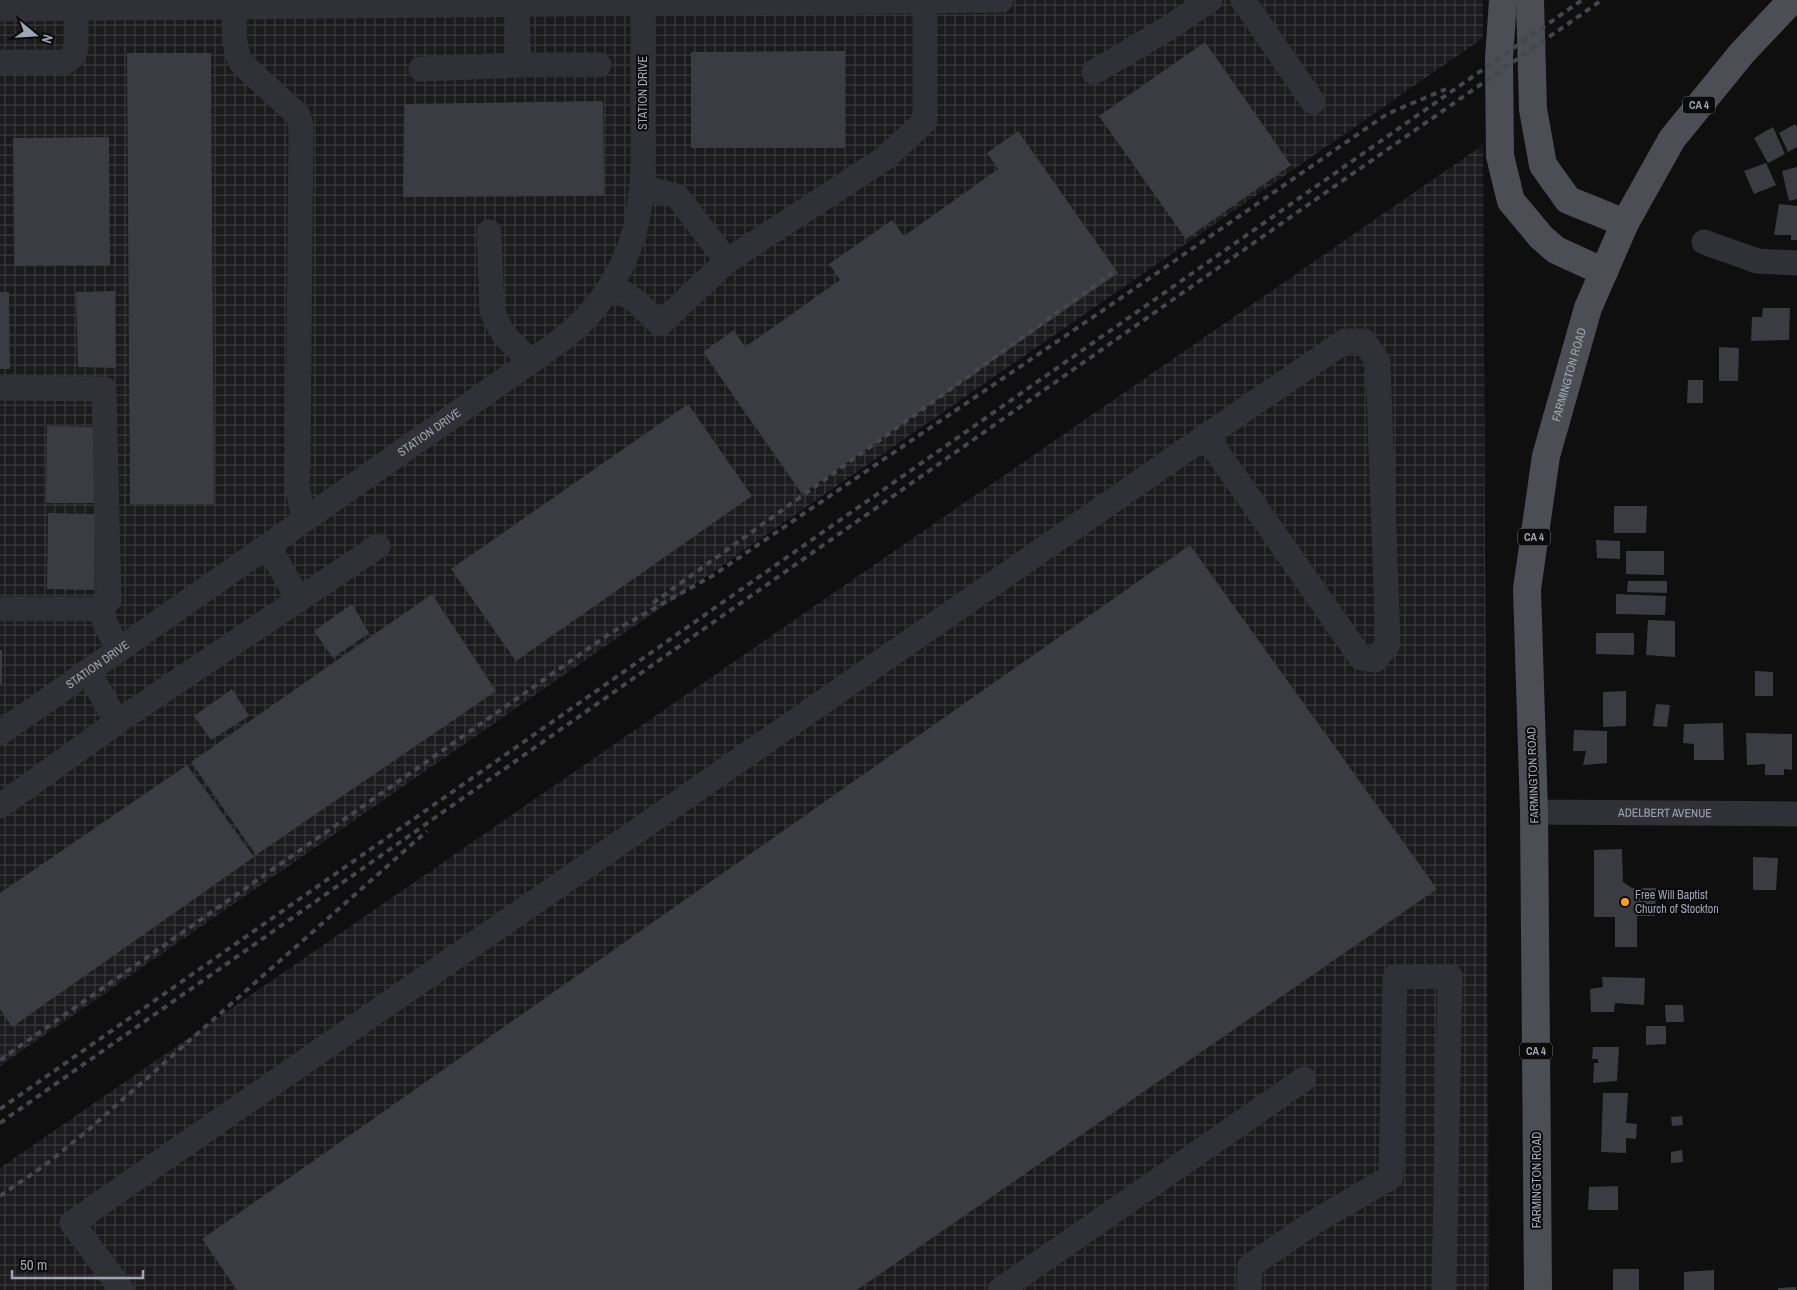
<svg xmlns="http://www.w3.org/2000/svg" width="1797" height="1290" font-family="'Archivo Narrow',sans-serif">
  <style>
    .industrial { fill: url(#industrial-grid) }
    .building { fill: #3b3c41 }
    .lines { fill: none; stroke-linecap: round; stroke-linejoin: round }
    .minor { stroke: #303136; stroke-width: 25 }
    .major { stroke: #4b4e55; stroke-width: 28 }
    .rail { stroke: #44474d; stroke-width: 4; stroke-dasharray: 6 5; stroke-linecap: butt }
    .poi-dot { fill: #ffa018; stroke: #0a0a0b; stroke-width: 2 }
    .labels { text-anchor: middle; dominant-baseline: central; stroke-width: 4; stroke-linejoin: round; paint-order: stroke }
    .shield { fill: #0a0a0b; stroke: #727781; stroke-width: 1 }
    .shield-label { font-size: 11px; font-weight: bold; fill: #9fa6b3 }
    .street-label { font-size: 12px; fill: #9fa6b3; stroke: #0a0a0b }
    .poi-label { font-size: 12px; fill: #9fa6b3; stroke: #0a0a0b; text-anchor: start }
  </style>
  <defs>
    <pattern id="industrial-grid" width="8" height="8" patternUnits="userSpaceOnUse" patternTransform="scale(1.25)"><rect width="8" height="8" fill="#1b1b1d"/><path d="M0 4h8M4 0v8" fill="none" stroke="#39393b"/></pattern>
  </defs>
  <rect width="100%" height="100%" fill="#0f0f10"/>
  <g class="industrial">
    <polygon points="0,0 1483,0 1483,38 0,1066"/>
    <polygon points="1483,145 1489,1290 0,1290 0,1168"/>
  </g>
  <g class="building">
    <polygon points="1205,42 1291,165 1186,239 1099,116"/>
    <polygon points="845,51 845,148 691,148 691,52"/>
    <polygon points="127,53 211,53 214,504 130,504"/>
    <polygon points="603,101 604,196 403,197 404,104"/>
    <polygon points="1795,124 1797,127 1797,147 1788,152 1779,133"/>
    <polygon points="1773,127 1785,154 1768,163 1754,138"/>
    <polygon points="1018,131 1118,273 802,494 703,352 734,330 745,347 840,280 829,264 892,220 904,236 998,169 987,153"/>
    <polygon points="109,137 110,265 14,266 13,138"/>
    <polygon points="1766,163 1776,185 1754,194 1744,171"/>
    <polygon points="1797,167 1797,199 1789,201 1782,171"/>
    <polygon points="1779,204 1797,206 1797,240 1791,240 1791,235 1774,235"/>
    <polygon points="115,291 116,368 78,367 76,292"/>
    <polygon points="0,292 9,292 10,369 0,369"/>
    <polygon points="1763,308 1790,308 1789,340 1751,341 1752,317 1762,317"/>
    <polygon points="1719,347 1739,348 1738,381 1719,381"/>
    <polygon points="1688,380 1703,380 1703,403 1687,403"/>
    <polygon points="688,404 752,496 516,661 451,569"/>
    <polygon points="47,426 94,427 94,503 46,503"/>
    <polygon points="1614,506 1647,506 1646,533 1614,533"/>
    <polygon points="48,513 95,514 94,590 47,589"/>
    <polygon points="1596,540 1620,541 1620,559 1597,558"/>
    <polygon points="1190,545 1437,889 857,1290 237,1290 202,1239"/>
    <polygon points="1626,551 1664,551 1664,575 1626,574"/>
    <polygon points="1628,581 1667,581 1667,593 1627,592"/>
    <polygon points="432,594 496,691 256,855 191,762"/>
    <polygon points="1616,594 1666,596 1665,615 1616,614"/>
    <polygon points="352,604 369,633 333,658 314,631"/>
    <polygon points="1648,620 1675,621 1675,657 1646,655"/>
    <polygon points="1596,633 1634,633 1634,655 1596,654"/>
    <rect x="0" y="650" width="2" height="34"/>
    <polygon points="1755,671 1773,672 1773,696 1755,696"/>
    <polygon points="232,689 249,716 211,740 194,716"/>
    <polygon points="1626,691 1626,726 1603,727 1603,692"/>
    <polygon points="1656,704 1670,705 1667,727 1653,726"/>
    <polygon points="1723,723 1724,760 1694,760 1694,744 1683,743 1684,724"/>
    <polygon points="1574,730 1607,731 1607,763 1583,765 1586,751 1573,751"/>
    <polygon points="1746,733 1792,734 1792,770 1784,769 1784,775 1765,775 1765,764 1747,765"/>
    <polygon points="187,765 254,857 12,1027 0,1009 0,893"/>
    <polygon points="1622,849 1623,882 1632,888 1656,888 1655,916 1637,916 1637,947 1615,947 1615,917 1594,917 1594,850"/>
    <polygon points="1753,857 1778,858 1776,890 1753,890"/>
    <polygon points="1602,977 1645,978 1644,1005 1615,1003 1614,1012 1591,1012 1590,989 1603,987"/>
    <polygon points="1665,1005 1683,1005 1684,1022 1666,1022"/>
    <polygon points="1646,1026 1666,1026 1666,1044 1646,1045"/>
    <polygon points="1593,1047 1619,1047 1617,1081 1593,1083 1594,1063 1598,1063 1598,1059 1592,1059"/>
    <polygon points="1603,1093 1628,1093 1626,1123 1637,1124 1636,1139 1626,1138 1626,1153 1601,1152"/>
    <polygon points="1682,1116 1683,1125 1672,1126 1671,1117"/>
    <polygon points="1682,1150 1683,1162 1671,1163 1671,1152"/>
    <polygon points="1618,1186 1618,1210 1588,1210 1589,1187"/>
    <rect x="1613" y="1269" width="26" height="21"/>
    <polygon points="1714,1270 1714,1290 1684,1290 1684,1272"/>
    <polygon points="1796,1287 1796,1290 1778,1290 1778,1288"/>
  </g>
  <g class="lines">
    <g class="minor">
      <path d="M235 0C235 21 231 46 242 64L298 115 301 125 298 467 297 485 304 520"/>
      <polyline points="1243,0 1313,102"/>
      <polyline points="0,9 1001,0"/>
      <polyline points="0,62 65,62 73,56 76,47 76,9"/>
      <polyline points="519,65 599,65"/>
      <polyline points="421,69 519,65 517,5"/>
      <polyline points="1094,72 1167,29 1210,0"/>
      <polyline points="642,187 677,196 727,261 885,158 925,121 925,1"/>
      <polyline points="489,232 492,312 504,335 530,361"/>
      <polyline points="1704,242 1757,261 1797,263"/>
      <polyline points="612,285 637,302 660,324 727,261"/>
      <polyline points="0,388 104,389 109,600 99,609 118,651"/>
      <polyline points="268,546 299,600"/>
      <polyline points="0,609 99,609"/>
      <polyline points="88,671 117,722 378,546"/>
      <path id="s1" d="M0 733 520 369C544 352 572 335 591 312 644 251 644 191 643 115 643 78 643 41 643 4"/>
      <polyline points="0,806 117,722"/>
      <path id="s2" d="M1534 812 1797 814"/>
      <polyline points="122,1290 72,1223 1206,436 1345,341 1364,341 1378,362 1388,644 1375,660 1361,658 1206,436"/>
      <polyline points="1000,1290 1304,1079"/>
      <polyline points="1249,1290 1250,1266 1311,1224 1391,1177 1395,977 1450,976 1444,1290"/>
    </g>
    <g class="major">
      <polyline points="1503,0 1499,58 1500,156 1511,201 1541,237 1556,250 1604,272"/>
      <polyline points="1530,0 1533,109 1543,165 1568,200 1625,223"/>
      <path id="s3" d="M1538 1290 1534 812 1527 589 1546 456 1588 308 1625 223 1672 139 1742 53 1792 0"/>
    </g>
    <g class="rail">
      <polyline points="653,603 1112,273"/>
      <polyline points="0,1060 612,632 712,576 1102,311 1387,114 1446,89"/>
      <polyline points="0,1109 1582,0"/>
      <polyline points="0,1123 1312,202 1602,0"/>
      <polyline points="0,1196 45,1165 87,1131 427,831"/>
    </g>
  </g>
  <circle class="poi-dot" cx="1625" cy="902" r="5"/>
  <g class="labels">
    <g class="shield">
      <rect x="1683" y="96.5" width="32" height="17" rx="4"/>
      <rect x="1518" y="528.5" width="32" height="17" rx="4"/>
      <rect x="1520" y="1042.5" width="32" height="17" rx="4"/>
    </g>
    <g class="shield-label">
      <text x="1699" y="105">CA 4</text>
      <text x="1534" y="537">CA 4</text>
      <text x="1536" y="1051">CA 4</text>
    </g>
    <g class="street-label">
      <text transform="translate(643 93) rotate(-90)">STATION DRIVE</text>
      <text stroke="none"><textPath href="#s3" startOffset="920">FARMINGTON ROAD</textPath></text>
      <text stroke="none"><textPath href="#s1" startOffset="524">STATION DRIVE</textPath></text>
      <text stroke="none"><textPath href="#s1" startOffset="119">STATION DRIVE</textPath></text>
      <text transform="translate(1533 775) rotate(-92)">FARMINGTON ROAD</text>
      <text stroke="none"><textPath href="#s2" startOffset="131">ADELBERT AVENUE</textPath></text>
      <text transform="translate(1537 1180) rotate(-90)">FARMINGTON ROAD</text>
    </g>
    <g class="poi-label">
      <text x="1635" y="895">Free Will Baptist<tspan x="1635" dy="14">Church of Stockton</tspan></text>
    </g>
  </g>
  <g transform="translate(35 35) rotate(108)" stroke="#0a0a0b" stroke-width="4" paint-order="stroke">
  <path d="M0-4L9 19L0 12L-9 19Z" fill="#9fa6b3"/>
  <text y="-8" font-size="14" font-weight="bold" text-anchor="middle" fill="#9fa6b3">N</text>
  </g>
  <path d="M12 1270v8h131v-8" fill="none" stroke="#9fa6b3" stroke-width="2.5"/>
  <text x="20" y="1270" font-size="15" fill="#9fa6b3" stroke="#0a0a0b" stroke-width="4" paint-order="stroke">50 m</text>
</svg>
